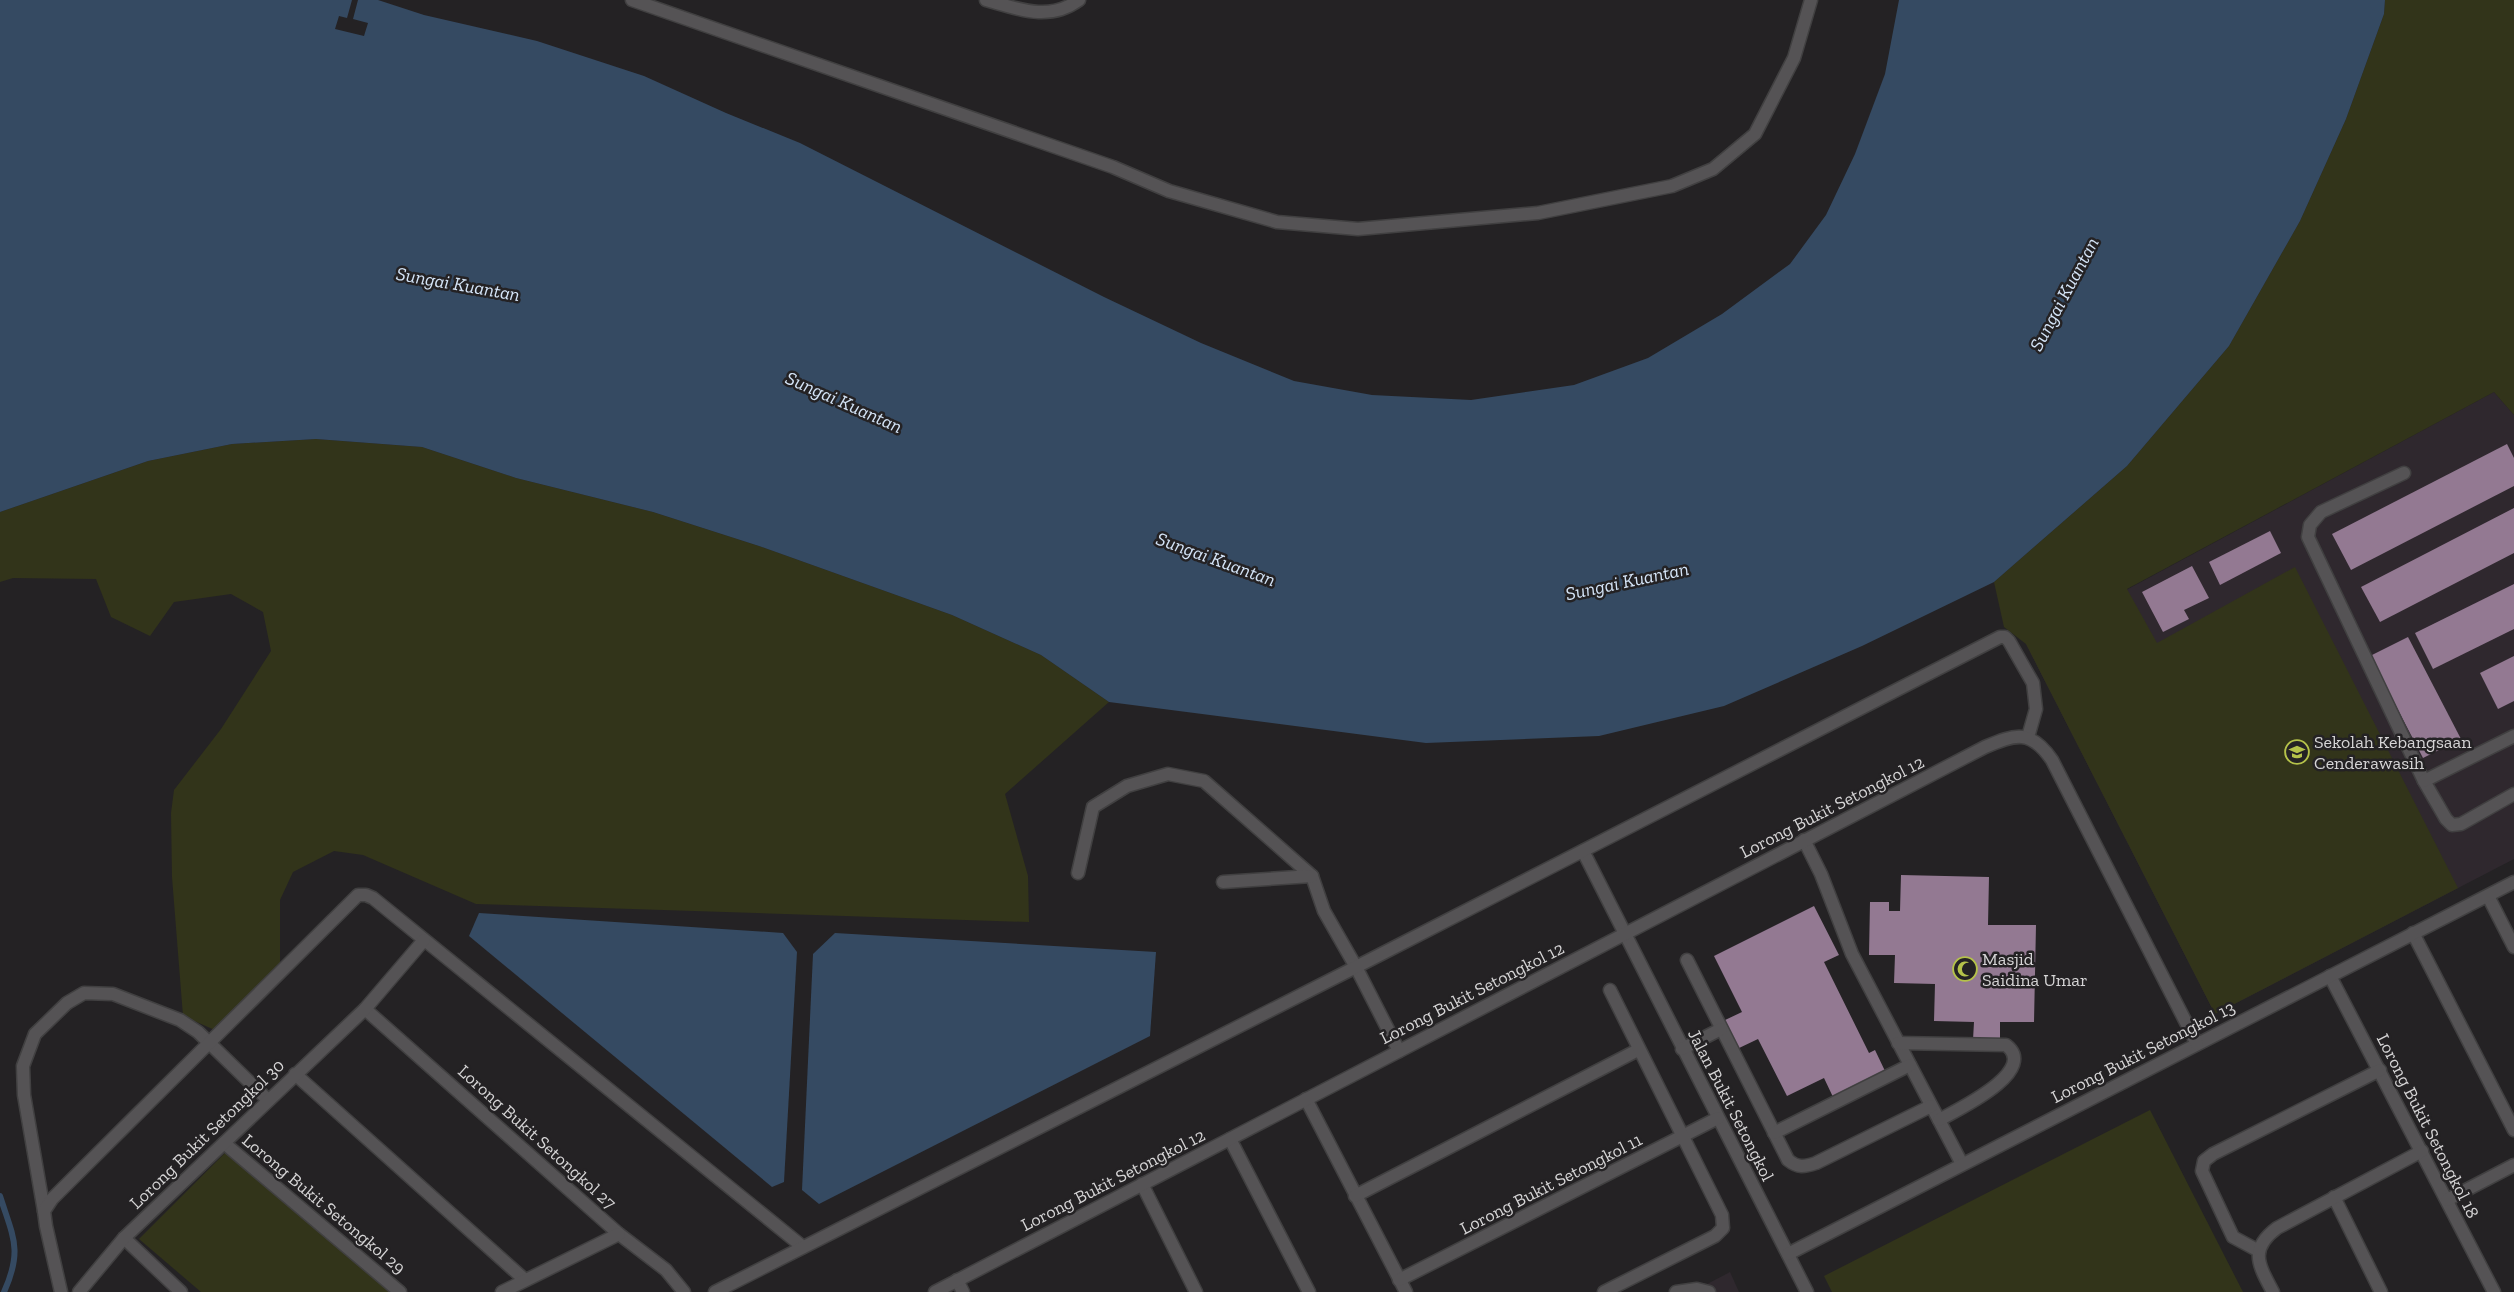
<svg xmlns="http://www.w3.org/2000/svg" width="2514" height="1292" font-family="'Zilla Slab',serif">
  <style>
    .built { fill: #2f282e }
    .green { fill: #32341a }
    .water { fill: #354a62 }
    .pier { fill: #242224 }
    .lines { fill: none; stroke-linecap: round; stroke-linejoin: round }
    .stream { stroke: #354a62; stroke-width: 6 }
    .building { fill: #937992 }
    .minor-casing { stroke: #414041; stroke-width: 15 }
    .minor { stroke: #555355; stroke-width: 12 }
    .labels { text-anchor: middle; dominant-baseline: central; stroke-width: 5; stroke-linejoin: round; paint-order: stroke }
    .poi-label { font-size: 18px; fill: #d6d5d6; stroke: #242224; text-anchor: start }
    .street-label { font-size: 18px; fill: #d6d5d6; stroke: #242224 }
    .water-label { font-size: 19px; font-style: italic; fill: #d5e5f8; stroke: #242224 }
  </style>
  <rect width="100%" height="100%" fill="#242224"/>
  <g class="built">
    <polygon points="2494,392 2514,415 2514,859 2215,1014 2026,644"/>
    <polygon points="1730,1272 1739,1292 1692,1292"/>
  </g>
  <g class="green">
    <polygon points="2385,0 2514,0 2514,415 2494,392 2127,589 2157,643 2295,567 2458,888 2215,1014 2026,644 2004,627 1994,582 2127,466 2229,346 2300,221 2346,119 2384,14"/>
    <polygon points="316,439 422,447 516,478 653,512 759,546 952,615 1041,655 1109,702 1005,794 1028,876 1029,922 476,904 363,855 334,851 293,872 280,900 280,970 217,1031 183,1016 172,877 171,813 174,790 221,729 271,651 263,612 231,594 174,602 150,636 111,617 96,579 13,578 0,582 0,512 148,461 232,444"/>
    <polygon points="2150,1110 2243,1292 1832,1292 1824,1276"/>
    <polygon points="230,1148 394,1292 201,1292 139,1239"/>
  </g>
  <g class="water">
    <polygon points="0,0 378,0 424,15 537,41 644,76 726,113 800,143 1104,297 1201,343 1294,381 1372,395 1471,400 1574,385 1648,358 1722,314 1790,264 1826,215 1855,154 1885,74 1899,0 2385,0 2384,14 2346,119 2300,221 2229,346 2127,466 1994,582 1862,646 1724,706 1599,736 1426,743 1109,702 1041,655 952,615 759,546 653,512 516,478 422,447 316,439 232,444 148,461 0,512"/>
    <polygon points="479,913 783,933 797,952 784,1182 772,1187 469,936"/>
    <polygon points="835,933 1156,952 1150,1036 819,1204 802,1190 813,954"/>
  </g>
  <polygon class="pier" points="352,0 358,0 353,19 368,23 364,36 335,29 339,16 347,18"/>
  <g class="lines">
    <path class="stream" d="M0 1196C13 1237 23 1250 4 1292"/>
  </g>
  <g class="building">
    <polygon points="2507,444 2514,458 2514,486 2351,570 2332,534"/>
    <polygon points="2514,508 2514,553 2380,622 2361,587"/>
    <polygon points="2270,531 2281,553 2220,585 2209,562"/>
    <polygon points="2192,566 2209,598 2184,610 2189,619 2163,632 2142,592"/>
    <polygon points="2514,584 2514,629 2433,669 2415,633"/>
    <polygon points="2408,637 2461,739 2423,758 2370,656"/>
    <polygon points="2514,656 2514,701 2498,709 2480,673"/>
    <polygon points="1901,875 1989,877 1988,925 2036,925 2034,1022 2000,1022 2000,1041 1973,1040 1974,1022 1934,1021 1935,984 1894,983 1895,955 1869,955 1870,902 1889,902 1889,911 1900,911"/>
    <polygon points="1814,906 1839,955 1824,962 1869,1053 1875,1050 1885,1071 1833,1097 1824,1078 1787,1096 1758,1039 1737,1049 1723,1021 1742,1012 1714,956"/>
  </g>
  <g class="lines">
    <g class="minor-casing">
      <g id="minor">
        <polyline points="632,0 1113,167 1169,191 1277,222 1358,229 1538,213 1672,186 1713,169 1755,134 1794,58 1811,0"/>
        <path d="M986 0C1018 9 1049 22 1079 0"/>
        <polyline points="2404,473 2321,512 2310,525 2308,537 2424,781 2446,819 2452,825 2461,824 2514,794"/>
        <polyline points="2424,781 2514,736"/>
        <polyline points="1804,840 1821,874 1852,954 1962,1164"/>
        <polyline points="1583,851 1807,1292"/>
        <polyline points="1078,873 1093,807 1127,786 1168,774 1204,781 1312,876 1324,911 1356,967 1399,1051"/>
        <polyline points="1223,882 1312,876"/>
        <polyline points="2488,896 2514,947"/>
        <polyline points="2413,933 2514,1130"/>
        <path d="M1687 960 1788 1160C1798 1168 1804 1167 1816 1163L1931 1106"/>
        <polyline points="2330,976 2494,1292"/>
        <polyline points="365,1009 619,1234 666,1270 684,1292"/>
        <path d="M1898 1043 2006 1045C2040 1071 1957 1110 1939 1120"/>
        <polyline points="1682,1049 1721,1029"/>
        <polyline points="295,1074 525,1280"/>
        <polyline points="1306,1099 1406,1292"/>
        <polyline points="1774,1133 1910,1065"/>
        <polyline points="1230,1139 1309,1292"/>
        <polyline points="224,1143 400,1292"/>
        <polyline points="1142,1184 1196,1292"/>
        <polyline points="1355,1196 1638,1050"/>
        <polyline points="2334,1197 2381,1292"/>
        <polyline points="2447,1200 2514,1165"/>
        <polyline points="44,1211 24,1095 23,1066 35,1034 67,1003 84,993 113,994 180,1020 198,1032 268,1100"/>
        <polyline points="124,1238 181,1292"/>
        <polyline points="2259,1251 2233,1237 2202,1171 2204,1161 2213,1154 2380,1070"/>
        <polyline points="1788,1254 2514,882"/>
        <polyline points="957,1280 963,1292"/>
        <polyline points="1399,1280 1718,1118"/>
        <polyline points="61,1292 46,1226 44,1211 52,1199 358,895 366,895 373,898 803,1247"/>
        <polyline points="79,1292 124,1238 365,1009 424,940"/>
        <polyline points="502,1292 619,1234"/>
        <polyline points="715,1292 1356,967 2000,637 2005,637 2009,641 2033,683 2036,709 2028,737"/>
        <path d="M935 1292 1985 747C2015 734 2031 729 2052 760L2197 1044"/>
        <polyline points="1604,1292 1715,1236 1723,1228 1722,1215 1610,990"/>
        <polyline points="1676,1292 1697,1289 1709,1292"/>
        <path d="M2273 1292C2258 1264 2249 1249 2277 1228L2422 1151"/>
      </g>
    </g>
    <use href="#minor" class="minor"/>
  </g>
  <defs>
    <g id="school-ring" transform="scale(1.25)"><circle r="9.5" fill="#242224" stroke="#b5c24a" stroke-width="1.5"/><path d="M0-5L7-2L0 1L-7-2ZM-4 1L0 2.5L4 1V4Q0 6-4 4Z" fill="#b5c24a"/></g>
    <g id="mosque-ring" transform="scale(1.25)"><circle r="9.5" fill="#242224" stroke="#b5c24a" stroke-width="1.5"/><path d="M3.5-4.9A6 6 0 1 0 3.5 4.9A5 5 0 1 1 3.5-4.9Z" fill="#b5c24a"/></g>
  </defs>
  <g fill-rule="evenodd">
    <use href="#school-ring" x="2297" y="752"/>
    <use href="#mosque-ring" x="1965" y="969"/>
  </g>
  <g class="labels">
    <g class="poi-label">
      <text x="2314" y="742">Sekolah Kebangsaan<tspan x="2314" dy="21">Cenderawasih</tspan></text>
      <text x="1982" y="959">Masjid<tspan x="1982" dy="21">Saidina Umar</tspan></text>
    </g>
    <g class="street-label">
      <text transform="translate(1832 807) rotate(-27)">Lorong Bukit Setongkol 12</text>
      <text transform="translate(1472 993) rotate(-27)">Lorong Bukit Setongkol 12</text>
      <text transform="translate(2143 1052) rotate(-27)">Lorong Bukit Setongkol 13</text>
      <text transform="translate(1731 1105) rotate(63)">Jalan Bukit Setongkol</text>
      <text transform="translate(2428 1126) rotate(63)">Lorong Bukit Setongkol 18</text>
      <text transform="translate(207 1134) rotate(-44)">Lorong Bukit Setongkol 30</text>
      <text transform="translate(537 1137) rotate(42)">Lorong Bukit Setongkol 27</text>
      <text transform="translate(1113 1180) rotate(-27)">Lorong Bukit Setongkol 12</text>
      <text transform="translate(1551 1184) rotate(-27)">Lorong Bukit Setongkol 11</text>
      <text transform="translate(324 1204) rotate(40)">Lorong Bukit Setongkol 29</text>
    </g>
    <g class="water-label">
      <text transform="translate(458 284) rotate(10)">Sungai Kuantan</text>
      <text transform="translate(2064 294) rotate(-62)">Sungai Kuantan</text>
      <text transform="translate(844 402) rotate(24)">Sungai Kuantan</text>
      <text transform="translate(1216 559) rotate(20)">Sungai Kuantan</text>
      <text transform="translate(1627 581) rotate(-12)">Sungai Kuantan</text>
    </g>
  </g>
</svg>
